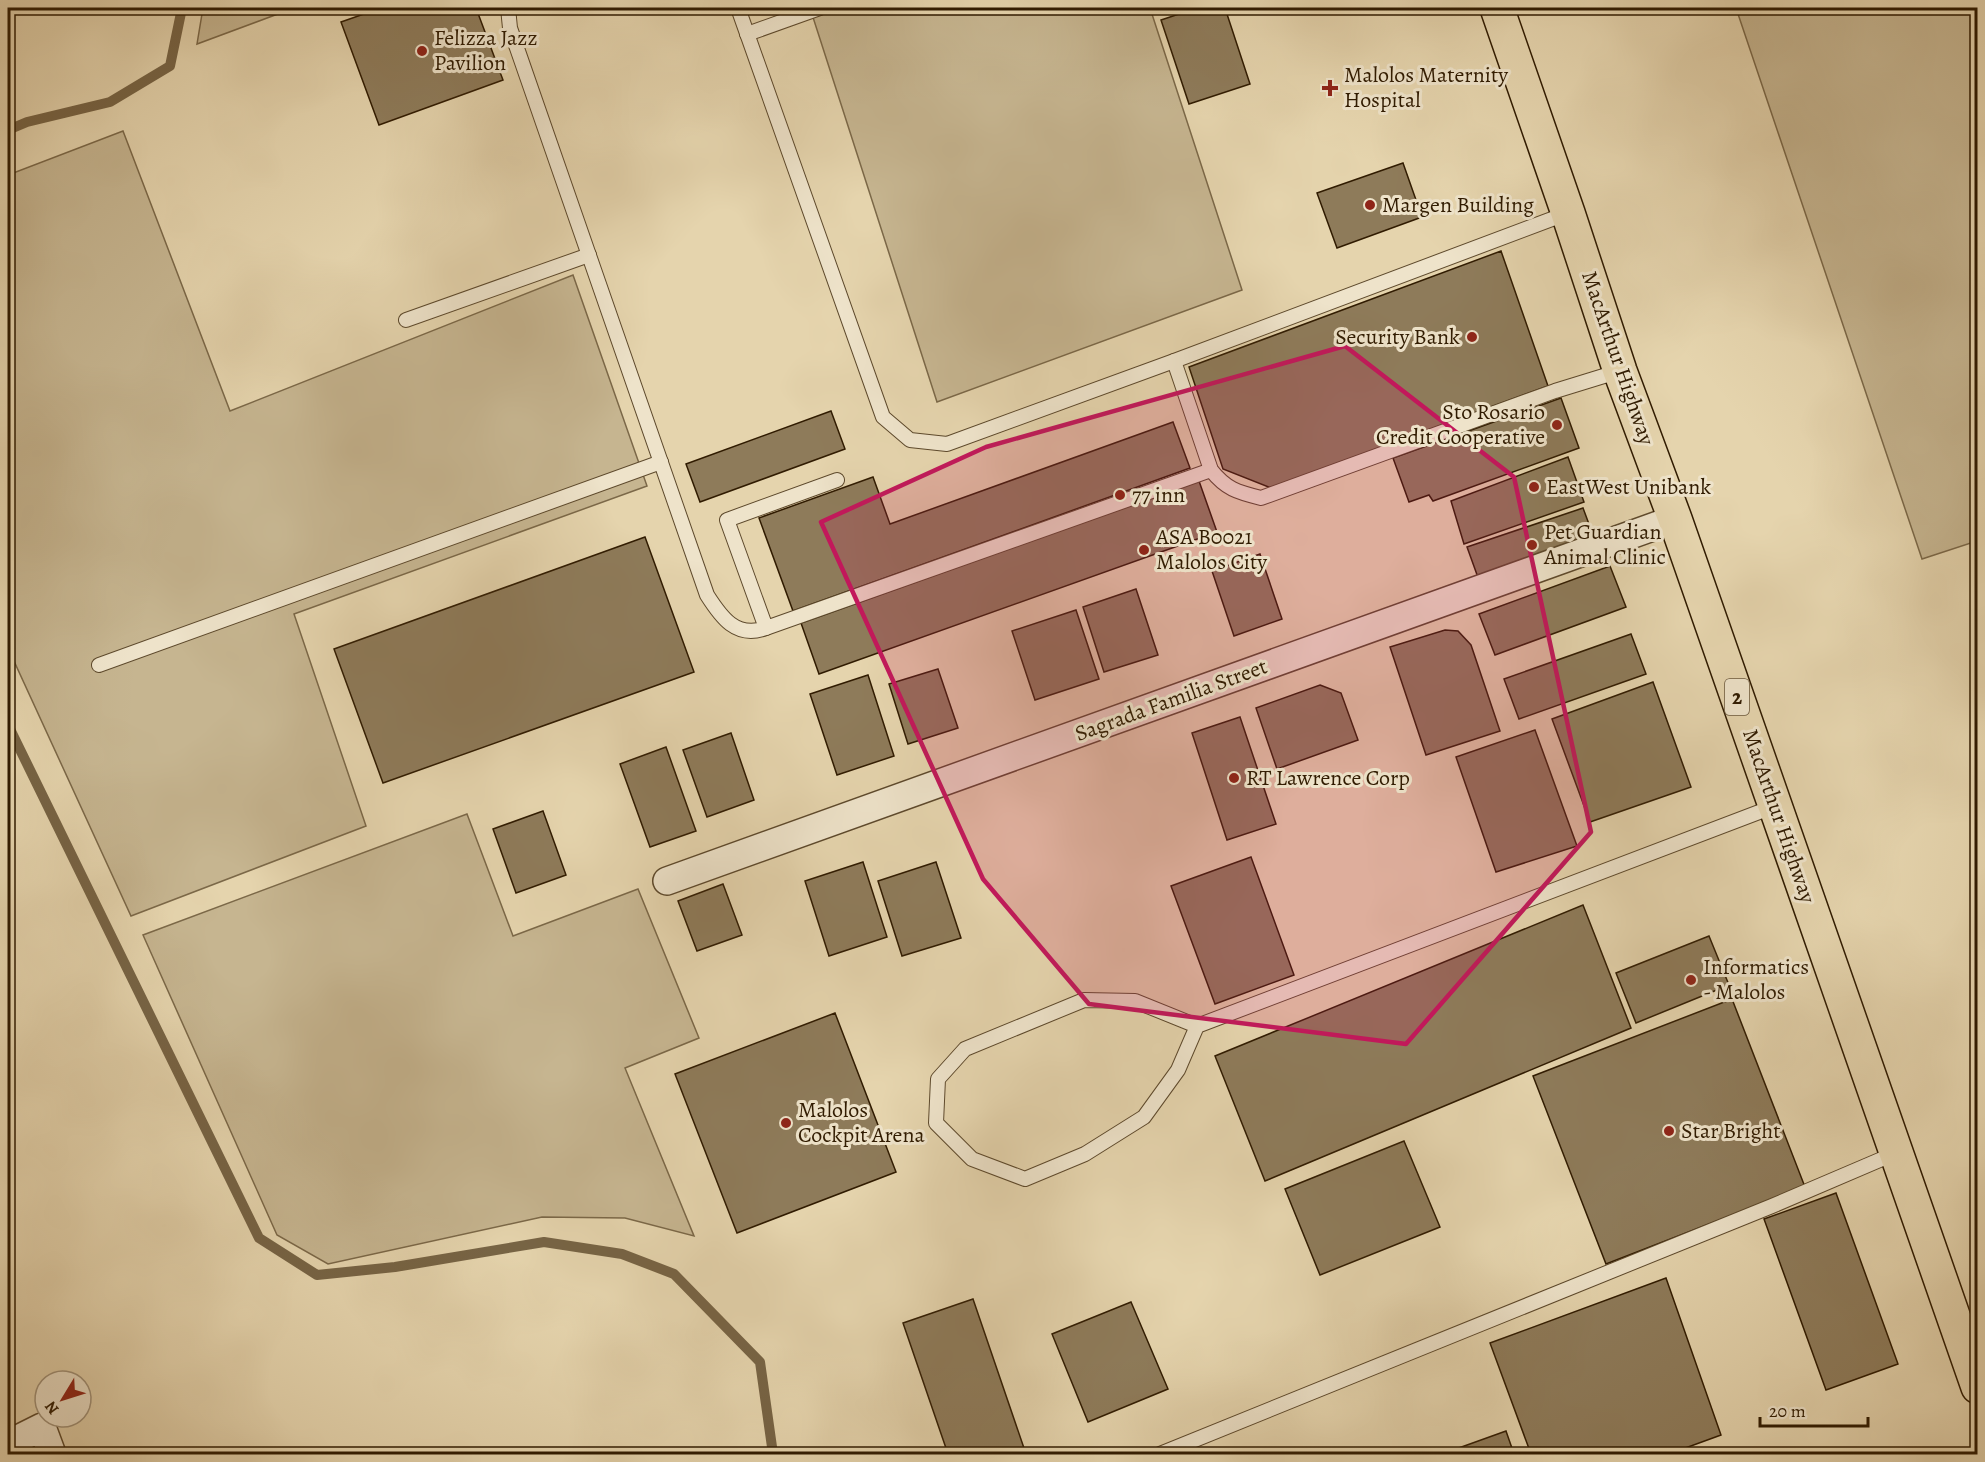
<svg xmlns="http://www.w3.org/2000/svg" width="1985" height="1462" font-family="Alegreya,serif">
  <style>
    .green { fill: #c6b590; stroke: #7b6848; stroke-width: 1.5 }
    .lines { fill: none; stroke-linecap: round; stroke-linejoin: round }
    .stream { stroke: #776445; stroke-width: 10 }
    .building { fill: #8e7b5a; stroke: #301b01; stroke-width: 1.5 }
    .service-casing { stroke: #5d492c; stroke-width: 16 }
    .minor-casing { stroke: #5d492c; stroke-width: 30 }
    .trunk-casing { stroke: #301b01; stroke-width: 36 }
    .service { stroke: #eee3ca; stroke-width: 14 }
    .minor { stroke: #eee3ca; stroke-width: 27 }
    .trunk { stroke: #e5d4ad; stroke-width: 33 }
    .marked { fill: #c2185b; fill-opacity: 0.2; stroke: #c2185b; stroke-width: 4.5; stroke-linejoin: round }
    .poi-dot { fill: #8f2418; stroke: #eee3ca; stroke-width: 2 }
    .labels { text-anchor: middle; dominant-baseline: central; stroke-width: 6; stroke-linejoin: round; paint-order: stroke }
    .shield { fill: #eee3ca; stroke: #69573d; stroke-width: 1.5 }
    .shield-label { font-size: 21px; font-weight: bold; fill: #301b01 }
    .poi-label { font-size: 22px; fill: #301b01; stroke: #eee3ca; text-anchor: start }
    .street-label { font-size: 22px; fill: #301b01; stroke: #eee3ca }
  </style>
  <rect width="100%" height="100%" fill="#e5d4ad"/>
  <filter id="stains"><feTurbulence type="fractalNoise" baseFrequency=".00333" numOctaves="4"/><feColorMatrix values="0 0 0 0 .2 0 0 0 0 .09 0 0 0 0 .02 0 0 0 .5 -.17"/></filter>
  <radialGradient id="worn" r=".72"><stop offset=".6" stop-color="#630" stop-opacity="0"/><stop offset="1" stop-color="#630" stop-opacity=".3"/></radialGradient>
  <g class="green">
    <polygon points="203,8 294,8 197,44"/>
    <polygon points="810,8 1150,8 1242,290 937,402"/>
    <polygon points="1736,8 1977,8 1977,541 1922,559"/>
    <polygon points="123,131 230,411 573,275 647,486 294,614 366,826 131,916 8,648 8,175"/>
    <polygon points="467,814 513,936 638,889 699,1038 625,1068 694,1236 625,1218 542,1217 328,1264 277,1235 143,935"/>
  </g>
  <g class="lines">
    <g class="stream">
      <polyline points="8,130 27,122 110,102 170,66 182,8"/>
      <polyline points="8,725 259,1238 317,1275 395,1267 544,1242 622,1254 674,1274 760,1362 773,1454"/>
    </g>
  </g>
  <g class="building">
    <polygon points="381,8 476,8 503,80 379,125 341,22"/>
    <polygon points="1197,8 1225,8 1250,84 1189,104 1161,20"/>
    <polygon points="1403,163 1422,217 1337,248 1317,193"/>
    <polygon points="1501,251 1548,386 1271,488 1223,469 1189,367"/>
    <polygon points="1561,398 1579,448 1433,501 1429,495 1409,502 1393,458"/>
    <polygon points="831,411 845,449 700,502 686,464"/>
    <polygon points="1173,422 1190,468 793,611 759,518 873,477 890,524"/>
    <polygon points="1568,457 1584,502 1464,544 1451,501"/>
    <polygon points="1199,481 1217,532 819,674 801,623"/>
    <polygon points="1583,508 1596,543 1480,583 1467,547"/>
    <polygon points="645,537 694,672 383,783 334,649"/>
    <polygon points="1260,554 1282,619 1234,636 1212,571"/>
    <polygon points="1610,566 1626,607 1495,655 1479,614"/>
    <polygon points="1136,589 1158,655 1104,672 1083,607"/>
    <polygon points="1076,610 1099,679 1035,700 1012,631"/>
    <polygon points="1445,630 1458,631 1471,645 1500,731 1426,755 1390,647"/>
    <polygon points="1631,634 1646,674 1519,719 1504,679"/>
    <polygon points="938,669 958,728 908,744 889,684"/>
    <polygon points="868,675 894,756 837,775 810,694"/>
    <polygon points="1653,682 1691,787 1590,822 1552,719"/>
    <polygon points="1320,685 1341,693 1358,740 1277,769 1256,708"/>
    <polygon points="1240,717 1276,824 1227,840 1192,733"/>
    <polygon points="1535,730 1577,846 1496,872 1456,757"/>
    <polygon points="731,733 754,800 707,817 683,750"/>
    <polygon points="666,747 696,831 650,847 620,764"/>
    <polygon points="543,811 566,875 516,893 493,829"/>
    <polygon points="1251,857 1294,975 1215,1004 1171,886"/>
    <polygon points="863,862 887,937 829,956 805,881"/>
    <polygon points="936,862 961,938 902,956 878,881"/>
    <polygon points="723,884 742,935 697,951 678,901"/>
    <polygon points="1583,905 1631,1028 1265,1181 1215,1056"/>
    <polygon points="1709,936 1729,985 1636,1023 1616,973"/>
    <polygon points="1732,999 1805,1187 1606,1264 1533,1076"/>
    <polygon points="835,1013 896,1172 737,1233 675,1074"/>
    <polygon points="1404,1141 1440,1227 1320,1275 1285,1189"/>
    <polygon points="1836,1193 1898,1364 1826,1390 1764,1219"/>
    <polygon points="1666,1278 1721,1435 1669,1454 1531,1454 1490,1343"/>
    <polygon points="973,1299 1026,1454 948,1454 903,1323"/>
    <polygon points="1131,1302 1168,1389 1088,1422 1052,1334"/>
    <polygon points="1506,1431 1514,1454 1442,1454"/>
  </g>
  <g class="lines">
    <g class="service-casing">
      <g id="service">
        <path d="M508 8 510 28 707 595C721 617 736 639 766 628"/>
        <polyline points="738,8 883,417 910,440 947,444 1174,361"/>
        <polyline points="747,34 820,8"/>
        <path d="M1568 213 1174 361 1211 470C1226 489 1237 492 1261 498L1555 391 1620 371"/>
        <polyline points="406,320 589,255"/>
        <polyline points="837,480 727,520 766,628 1211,470"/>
        <polyline points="99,665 661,462"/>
        <polyline points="1197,1026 1178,1070 1144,1117 1085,1154 1025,1179 972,1159 936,1123 938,1079 965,1049 1084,1000 1135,1001 1197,1026 1775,806"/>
        <polyline points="1160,1454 1772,1206 1896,1153"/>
      </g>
    </g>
    <g class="minor-casing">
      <g id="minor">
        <polyline points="667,881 1675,519"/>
        <polyline points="8,1444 42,1427 52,1454"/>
      </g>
    </g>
    <g class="trunk-casing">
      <polyline id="trunk" points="1497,8 1568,213 1620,371 1675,519 1978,1387"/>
    </g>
    <use href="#service" class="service"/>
    <use href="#minor" class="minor"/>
    <use href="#trunk" class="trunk"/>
  </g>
  <path class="marked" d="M1345 346 1514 477 1591 832 1406 1044 1089 1004 983 879 821 522 986 447Z"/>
  <g class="poi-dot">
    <circle cx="422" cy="51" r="6"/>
    <path d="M1327 79h6v6h6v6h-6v6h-6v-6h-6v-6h6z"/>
    <circle cx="1370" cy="205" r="6"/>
    <circle cx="1472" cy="337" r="6"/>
    <circle cx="1557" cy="425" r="6"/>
    <circle cx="1534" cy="487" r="6"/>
    <circle cx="1120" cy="495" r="6"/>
    <circle cx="1532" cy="545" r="6"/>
    <circle cx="1144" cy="550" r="6"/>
    <circle cx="1234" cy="778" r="6"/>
    <circle cx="1691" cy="980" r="6"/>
    <circle cx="786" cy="1123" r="6"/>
    <circle cx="1669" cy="1131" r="6"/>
  </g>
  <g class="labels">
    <rect class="shield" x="1725" y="679" width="24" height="36" rx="4.5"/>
    <g class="shield-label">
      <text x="1737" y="697">2</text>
    </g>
    <g class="poi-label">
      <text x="434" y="38">Felizza Jazz<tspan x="434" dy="25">Pavilion</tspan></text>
      <text x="1344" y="75">Malolos Maternity<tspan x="1344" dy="25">Hospital</tspan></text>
      <text x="1382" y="205">Margen Building</text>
      <text x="1460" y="337" text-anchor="end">Security Bank</text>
      <text x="1545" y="412" text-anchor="end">Sto Rosario<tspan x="1545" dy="25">Credit Cooperative</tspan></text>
      <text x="1546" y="487">EastWest Unibank</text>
      <text x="1132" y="495">77 inn</text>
      <text x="1544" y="532">Pet Guardian<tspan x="1544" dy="25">Animal Clinic</tspan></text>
      <text x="1156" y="537">ASA B0021<tspan x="1156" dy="25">Malolos City</tspan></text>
      <text x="1246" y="778">RT Lawrence Corp</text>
      <text x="1703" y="967">Informatics<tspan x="1703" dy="25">- Malolos</tspan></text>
      <text x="798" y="1110">Malolos<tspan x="798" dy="25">Cockpit Arena</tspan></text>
      <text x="1681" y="1131">Star Bright</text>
    </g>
    <g class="street-label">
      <text transform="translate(1618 358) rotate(71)">MacArthur Highway</text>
      <text transform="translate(1171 700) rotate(-20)">Sagrada Familia Street</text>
      <text transform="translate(1779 816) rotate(71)">MacArthur Highway</text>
    </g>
  </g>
  <rect width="1985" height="1462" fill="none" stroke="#e5d4ad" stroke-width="30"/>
  <rect x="9" y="9" width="1967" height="1444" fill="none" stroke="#301b01" stroke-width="3"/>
  <rect x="15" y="15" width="1955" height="1432" fill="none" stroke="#301b01" stroke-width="1.5"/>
  <g transform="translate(63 1399) rotate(232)"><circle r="28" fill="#eee3ca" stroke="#a2937a" stroke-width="1.5"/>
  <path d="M0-4.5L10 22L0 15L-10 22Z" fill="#8f2418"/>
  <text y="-9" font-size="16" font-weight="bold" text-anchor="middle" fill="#301b01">N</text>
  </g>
  <path d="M1760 1417v9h108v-9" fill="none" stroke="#301b01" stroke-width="3"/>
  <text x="1769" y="1417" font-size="18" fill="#301b01" stroke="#eee3ca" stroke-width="4.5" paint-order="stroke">20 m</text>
  <rect width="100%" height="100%" filter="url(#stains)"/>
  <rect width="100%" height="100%" fill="url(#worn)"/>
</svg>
